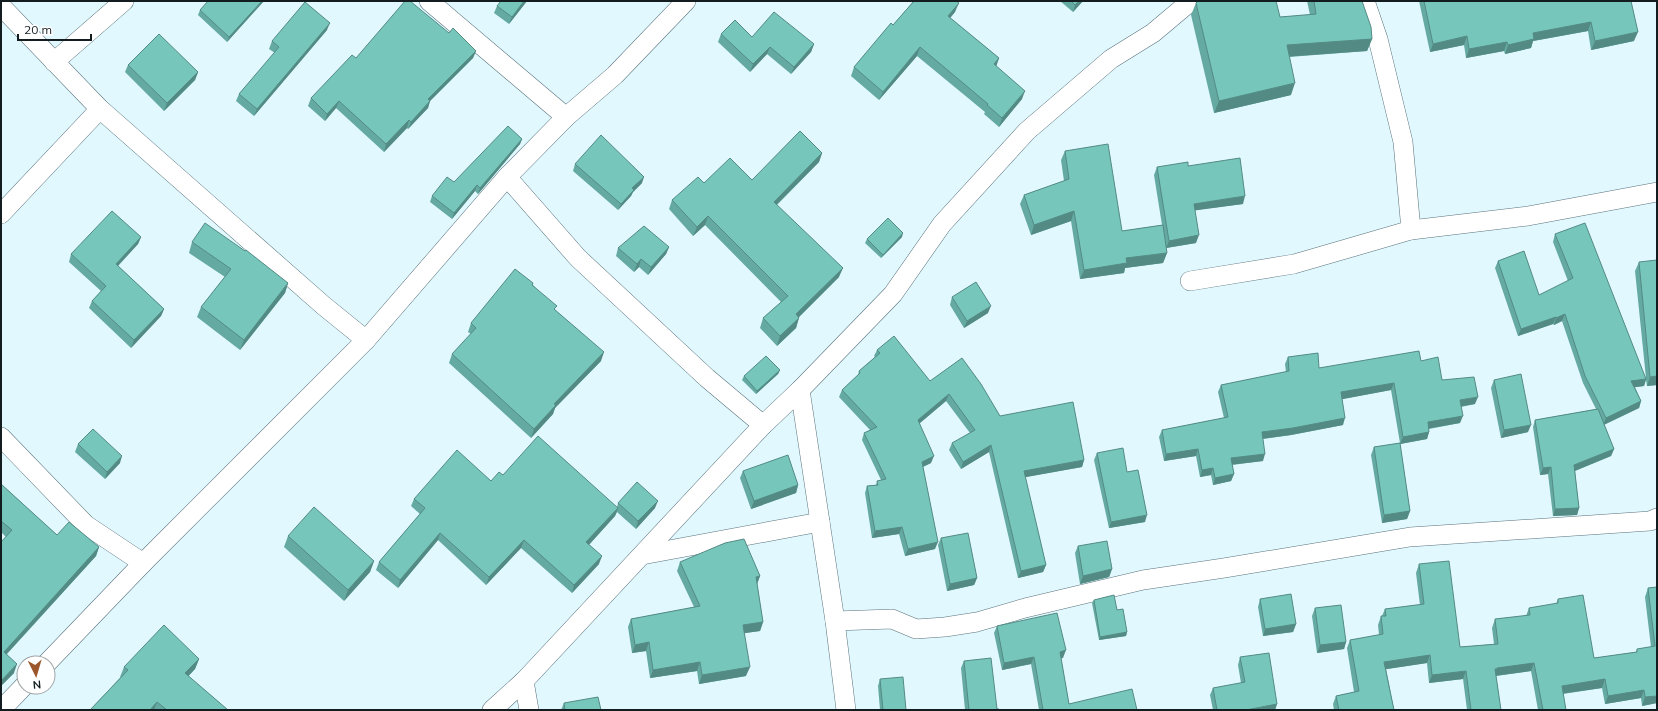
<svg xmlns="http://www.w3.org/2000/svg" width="1658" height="711" font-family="Mulish,sans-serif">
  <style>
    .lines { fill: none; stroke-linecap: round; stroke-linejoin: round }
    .minor-casing { stroke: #5a737b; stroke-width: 20 }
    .minor { stroke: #fff; stroke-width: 19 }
    .wall { fill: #65aaa2 }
    .shaded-wall { fill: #538b84 }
    .building { fill: #76c6bc; stroke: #538b84 }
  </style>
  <rect width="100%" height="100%" fill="#e2f8ff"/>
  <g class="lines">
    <g class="minor-casing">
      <g id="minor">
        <polyline points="429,1 566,117"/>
        <polyline points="1,6 100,109 324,306 366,340"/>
        <polyline points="54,62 124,1"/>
        <polyline points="507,177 578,258 707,378 763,425"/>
        <polyline points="1,214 100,109"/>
        <polyline points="1411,230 1528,216 1657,192"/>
        <polyline points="1190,281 1294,264 1411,230 1403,142 1378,39 1365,1"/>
        <polyline points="800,390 835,621 892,619 916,629 945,627 977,622 1025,608 1143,580 1224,568 1410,537 1650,521 1657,518"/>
        <polyline points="1,437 86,525 143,563"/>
        <polyline points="642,555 820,522"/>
        <polyline points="835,621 846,710"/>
        <polyline points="47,663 143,563 366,340 507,177 566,117 615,75 686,1"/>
        <polyline points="524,681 529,710"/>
        <polyline points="1,710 24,686"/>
        <polyline points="492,710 524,681 763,425 800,390 893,294 942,224 1027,131 1111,59 1153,33 1191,1"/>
      </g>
    </g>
    <use href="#minor" class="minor"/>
  </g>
  <g class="wall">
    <polygon points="264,1 227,42 198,15 200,10"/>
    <polygon points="527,1 509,24 494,13 497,6"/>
    <polygon points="911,1 956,1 955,12 950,18 999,58 996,66 1022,99 999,127 984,114 985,112 917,56 879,100 851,76 854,67 893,25 913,2"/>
    <polygon points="1060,1 1083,1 1073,12"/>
    <polygon points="1307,1 1362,1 1372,39 1367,51 1289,57 1291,95 1214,113 1191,15 1196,3 1280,17 1310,15"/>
    <polygon points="1419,1 1631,1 1634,41 1591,50 1588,31 1533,41 1531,48 1505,54 1504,51 1466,58 1464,45 1430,52"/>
    <polygon points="327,30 254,116 236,101 239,94 275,53 269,49 272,41"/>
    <polygon points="449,33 476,51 473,58 430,101 428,108 408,129 407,128 384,152 336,108 325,121 308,106 311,98 356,58"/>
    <polygon points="721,34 752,37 814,44 811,52 791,74 767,54 750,72 718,42"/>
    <polygon points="128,65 198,72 195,80 164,111 125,72"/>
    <polygon points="522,139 520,144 478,194 475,191 452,219 430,202 432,196"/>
    <polygon points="1065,151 1122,231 1162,225 1154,175 1157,167 1188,166 1243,204 1195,210 1196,243 1166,248 1167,253 1163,263 1125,268 1124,273 1080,279 1071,221 1031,235 1020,204 1024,195 1064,181 1061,160"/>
    <polygon points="822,153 819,162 777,205 839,277 799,317 796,328 777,346 760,328 763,318 781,302 705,225 693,236 669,209 672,200 704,183 752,180"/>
    <polygon points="575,164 642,183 633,192 631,196 618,210 573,171"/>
    <polygon points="1555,234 1646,378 1635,271 1639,262 1657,385 1647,386 1646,380 1644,386 1635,387 1641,401 1639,408 1604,425 1614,449 1611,456 1575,471 1579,508 1577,515 1553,516 1548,474 1540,475 1533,427 1535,420 1596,409 1583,383 1562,321 1554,325 1553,324 1518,336 1495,268 1498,261 1539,295 1568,281 1553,242"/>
    <polygon points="141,237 138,244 118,266 164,309 161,316 131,348 89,308 92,301 101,291 69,262 71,254"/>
    <polygon points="902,237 881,258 865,243 867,239"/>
    <polygon points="192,242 288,283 285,293 240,350 197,317 201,307 225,277 189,253"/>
    <polygon points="669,247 666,254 648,275 639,267 634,272 616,256 618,248"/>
    <polygon points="533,283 533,285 601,361 555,408 553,414 531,438 449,363 452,354 471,334 468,332 471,323"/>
    <polygon points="952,297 988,313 964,328 950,305"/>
    <polygon points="877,350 930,381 1000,416 1084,460 1082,467 1025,477 1046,565 1043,572 1018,578 989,452 961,469 949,450 952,443 970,433 946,401 919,424 931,463 923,467 935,549 905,556 899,534 872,538 865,493 867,486 876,485 877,481 881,480 862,440 864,433 870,430 839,397 842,390 858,375 859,371 875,357 874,356"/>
    <polygon points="1288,357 1319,368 1421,361 1442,380 1475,404 1461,407 1460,423 1429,429 1429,432 1427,439 1400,444 1410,511 1407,519 1382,523 1371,455 1374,447 1400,443 1391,390 1342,399 1343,425 1291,435 1263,439 1263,461 1232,465 1234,474 1231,481 1213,485 1211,475 1200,477 1196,456 1164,461 1159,437 1162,430 1224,418 1218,392 1221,385 1286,372 1285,364"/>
    <polygon points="780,370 778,374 756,394 742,380 744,376"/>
    <polygon points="1494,380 1528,432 1501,438 1491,388"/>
    <polygon points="78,444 120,463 105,479 75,452"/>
    <polygon points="1097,453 1127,472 1145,522 1109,528 1094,460"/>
    <polygon points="743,471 798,485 796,493 751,509 740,478"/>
    <polygon points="503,475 617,507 618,503 655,508 636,529 617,512 615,516 589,545 599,564 572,593 521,548 486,585 438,540 398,588 376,570 379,562 420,514 411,506 414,499 491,481"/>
    <polygon points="1,484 57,535 99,547 96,556 7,654 14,673 1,686 1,542 6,537 1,532"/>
    <polygon points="288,536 374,561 370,572 344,601 284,547"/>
    <polygon points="941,538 977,578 974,585 947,591 938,545"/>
    <polygon points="1078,546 1112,569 1109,577 1080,584 1075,553"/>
    <polygon points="680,562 760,576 757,584 763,622 760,631 744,633 746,676 699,684 697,671 650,678 646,651 632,653 628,627 631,619 694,607 677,571"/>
    <polygon points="1419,564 1460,647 1494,644 1492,628 1495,619 1526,616 1529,608 1556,604 1558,599 1594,658 1636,652 1637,649 1651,647 1645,597 1648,588 1657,587 1657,703 1642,706 1641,698 1605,704 1602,688 1563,694 1566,710 1538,710 1531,671 1496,676 1501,710 1467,710 1463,679 1429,683 1427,663 1386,669 1394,710 1334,710 1333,704 1336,696 1354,692 1347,648 1350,640 1379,635 1378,625 1381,616 1382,616 1385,609 1420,605 1416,573"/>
    <polygon points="1260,599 1296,624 1293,632 1263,636 1258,607"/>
    <polygon points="1094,600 1117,610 1127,632 1126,636 1099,640 1092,603"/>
    <polygon points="1315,608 1346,642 1344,649 1317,653 1312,616"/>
    <polygon points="997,626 1063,658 1061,658 1069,704 1137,710 1039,710 1031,664 1002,670 994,633"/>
    <polygon points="1240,657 1277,704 1275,710 1213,710 1210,695 1213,688 1241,683 1238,665"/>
    <polygon points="199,659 195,669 188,676 228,710 90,710 121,677 120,677 124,667"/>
    <polygon points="964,661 997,709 999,710 965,710 961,668"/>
    <polygon points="880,679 906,710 880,710 878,686"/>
    <polygon points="564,703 601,710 561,710"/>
  </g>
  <g class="shaded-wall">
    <polygon points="262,1 264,1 227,42 229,37"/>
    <polygon points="524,1 527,1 509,24 512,17"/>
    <polygon points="1079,1 1083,1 1073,12 1075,5"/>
    <polygon points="959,3 955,12 945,24 948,16"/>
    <polygon points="1591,22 1588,31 1533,41 1531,48 1505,54 1508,45 1533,33"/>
    <polygon points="330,23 327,30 254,116 257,109"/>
    <polygon points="1638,32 1634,41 1591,50 1595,41"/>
    <polygon points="1467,36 1464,45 1430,52 1433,44"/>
    <polygon points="1372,39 1367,51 1282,57 1287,45"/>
    <polygon points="1507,42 1504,51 1466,58 1469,49"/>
    <polygon points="814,44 811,52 791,74 794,67"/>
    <polygon points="770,47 767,54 750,72 753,64"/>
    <polygon points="920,47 917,56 879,100 883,92"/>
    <polygon points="476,51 473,58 430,101 428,108 408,129 411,122 428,99"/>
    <polygon points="999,58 996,67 994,64"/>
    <polygon points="198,72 195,80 164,111 167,103"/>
    <polygon points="1295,83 1291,95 1214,113 1219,101"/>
    <polygon points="1025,91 1022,99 999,127 1002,118"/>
    <polygon points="339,101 336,108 325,121 327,114"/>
    <polygon points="409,120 407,128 384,152 386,144"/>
    <polygon points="522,139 520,144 478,194 480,188"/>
    <polygon points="822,153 819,162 770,211 774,202"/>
    <polygon points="644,177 642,183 633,192 631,196 618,210 621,204 632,188"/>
    <polygon points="477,185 475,191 452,219 454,213"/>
    <polygon points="1245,196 1243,204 1191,211 1194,204"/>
    <polygon points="1074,211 1071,221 1031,235 1034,225"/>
    <polygon points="708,216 705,225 693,236 697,227"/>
    <polygon points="903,233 902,237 881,258 883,255"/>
    <polygon points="1199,235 1196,243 1166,248 1169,241"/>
    <polygon points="141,237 138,244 113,271 116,264"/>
    <polygon points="669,247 666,254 648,275 651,267"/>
    <polygon points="1167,253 1163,263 1125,268 1124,273 1080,279 1084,270 1126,258"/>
    <polygon points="641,259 639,267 634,272 637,264"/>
    <polygon points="843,268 839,277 792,324 796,314"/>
    <polygon points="288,283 285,293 240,350 244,340"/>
    <polygon points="991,306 988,313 964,328 967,321"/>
    <polygon points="164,309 161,316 131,348 134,340"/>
    <polygon points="1565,314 1562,321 1554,325 1556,318"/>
    <polygon points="1556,317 1553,324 1518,336 1521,329"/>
    <polygon points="799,318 796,328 777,346 780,336"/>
    <polygon points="604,352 601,361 555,408 553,414 531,438 534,429 554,404"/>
    <polygon points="780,370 778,374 756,394 757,391"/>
    <polygon points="1657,376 1657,385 1647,386 1650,377"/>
    <polygon points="1646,379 1644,386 1629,388 1631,381"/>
    <polygon points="1394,383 1391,390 1338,400 1341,392"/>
    <polygon points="949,394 946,401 915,427 918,420"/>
    <polygon points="1478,397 1475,404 1457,407 1460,400"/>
    <polygon points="1641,401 1639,408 1603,425 1606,418"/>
    <polygon points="1463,416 1460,423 1425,429 1428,422"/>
    <polygon points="1345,418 1343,425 1291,435 1260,439 1262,432"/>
    <polygon points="1531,425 1528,432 1501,438 1504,430"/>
    <polygon points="1429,432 1427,439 1400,444 1403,437"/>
    <polygon points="991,445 989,452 961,469 963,462"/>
    <polygon points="1198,449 1196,456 1164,461 1166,454"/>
    <polygon points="1614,449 1611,456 1572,472 1574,465"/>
    <polygon points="1265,454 1263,461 1228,465 1231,458"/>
    <polygon points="122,456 120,463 105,479 107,472"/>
    <polygon points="934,456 931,463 920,468 922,462"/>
    <polygon points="1084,460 1082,467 1021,478 1024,471"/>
    <polygon points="1551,467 1548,474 1540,475 1543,468"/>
    <polygon points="1213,468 1211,475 1200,477 1202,470"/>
    <polygon points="1234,474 1231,481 1213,485 1215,478"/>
    <polygon points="798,485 796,493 751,509 754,501"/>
    <polygon points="658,501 655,508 636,529 638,521"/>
    <polygon points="618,508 615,516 584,550 586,542"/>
    <polygon points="1579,508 1577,515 1553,516 1555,509"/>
    <polygon points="1410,511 1407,519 1382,523 1384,515"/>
    <polygon points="1147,515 1145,522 1109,528 1111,522"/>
    <polygon points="902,527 899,534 872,538 875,531"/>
    <polygon points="440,533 438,540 398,588 400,580"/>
    <polygon points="524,540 521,548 486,585 489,577"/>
    <polygon points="938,542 935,549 905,556 908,549"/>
    <polygon points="99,547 96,556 1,660 4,652"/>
    <polygon points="602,556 599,564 572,593 574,585"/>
    <polygon points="374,561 370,572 344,601 348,590"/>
    <polygon points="1046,565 1043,572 1018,578 1021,571"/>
    <polygon points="1112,569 1109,577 1080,584 1083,576"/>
    <polygon points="760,576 757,584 756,577"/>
    <polygon points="977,578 974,585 947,591 950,584"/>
    <polygon points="763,622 760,631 739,634 743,625"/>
    <polygon points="1296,624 1293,632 1263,636 1265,629"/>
    <polygon points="1127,632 1126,636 1099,640 1100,637"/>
    <polygon points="649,642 646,651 632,653 635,645"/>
    <polygon points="1346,642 1344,649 1317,653 1320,645"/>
    <polygon points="1066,650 1063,658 1057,659 1060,652"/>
    <polygon points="1430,655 1427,663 1381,670 1384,662"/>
    <polygon points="1034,657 1031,664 1002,670 1004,663"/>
    <polygon points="199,659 195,669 182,683 185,673"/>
    <polygon points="700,662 697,671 650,678 653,670"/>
    <polygon points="1534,663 1531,671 1494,676 1495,669 1497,668"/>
    <polygon points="17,664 14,673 1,686 1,681"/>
    <polygon points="750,667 746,676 699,684 702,675"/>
    <polygon points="1466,671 1463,679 1429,683 1432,675"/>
    <polygon points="1605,679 1602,688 1559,694 1562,686"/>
    <polygon points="1644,690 1641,698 1605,704 1608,696"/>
    <polygon points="1657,696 1657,703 1642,706 1645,697"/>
    <polygon points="157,702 154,710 150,710"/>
    <polygon points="1277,704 1275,710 1246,710"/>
  </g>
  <g class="building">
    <polygon points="208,1 262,1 229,37 200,10"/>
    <polygon points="405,1 410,1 449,33 453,28 476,51 428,99 430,101 411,122 409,120 386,144 339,101 327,114 311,98 352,55 356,58"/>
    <polygon points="501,1 524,1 512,17 497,6"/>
    <polygon points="914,1 956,1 959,3 948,16 999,58 994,64 1025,91 1002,118 987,105 988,104 920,47 883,92 854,67 891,23 893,25"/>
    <polygon points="1071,1 1079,1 1075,5"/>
    <polygon points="1198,1 1276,1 1280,17 1316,14 1314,1 1362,1 1371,27 1372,39 1287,45 1295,83 1219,101 1196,3"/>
    <polygon points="1424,1 1631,1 1638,32 1595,41 1591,22 1533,33 1534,39 1508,45 1507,42 1469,49 1467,36 1433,44"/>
    <polygon points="305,2 330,23 257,109 239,94 279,47 272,41"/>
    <polygon points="774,12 814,44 794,67 770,47 753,64 721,34 735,20 752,37"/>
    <polygon points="159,34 198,72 167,103 128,65"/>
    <polygon points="508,126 522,139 480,188 477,185 454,213 432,196 447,177 454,182"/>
    <polygon points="800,131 822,153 774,202 843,268 796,314 799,318 780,336 763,318 788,296 708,216 697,227 672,200 698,177 704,183 730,158 752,180"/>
    <polygon points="601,135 644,177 632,188 634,190 621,204 575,164"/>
    <polygon points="1108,144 1122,231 1163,225 1167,253 1126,258 1127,263 1084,270 1074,211 1034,225 1024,195 1069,179 1065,151"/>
    <polygon points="1240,158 1245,196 1194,204 1199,235 1169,241 1157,167 1188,162 1188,166"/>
    <polygon points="112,211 141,237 116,264 164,309 134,340 92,301 106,286 71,254"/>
    <polygon points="888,218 903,233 883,255 867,239"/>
    <polygon points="205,223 245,251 246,250 288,283 244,340 201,307 231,269 192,242"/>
    <polygon points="1585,223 1646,379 1631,381 1641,401 1606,418 1585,376 1565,314 1556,318 1556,317 1521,329 1498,261 1524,251 1539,295 1573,278 1555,234"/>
    <polygon points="644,226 669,247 651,267 641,259 637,264 618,248"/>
    <polygon points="1657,260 1657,376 1650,377 1639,262"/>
    <polygon points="515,269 533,283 532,285 557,306 554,309 604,352 554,404 556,405 534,429 452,354 476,328 471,323"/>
    <polygon points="976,282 991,306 967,321 952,297"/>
    <polygon points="894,336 930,381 962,358 981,384 1000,416 1073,402 1084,460 1024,471 1046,565 1021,571 991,445 963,462 952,443 975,430 949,394 918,420 934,456 922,462 938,542 908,549 902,527 875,531 867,486 878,485 877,481 886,479 864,433 877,427 842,390 860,373 859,371 880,353 877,350"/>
    <polygon points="1419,351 1421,361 1438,357 1442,380 1474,377 1478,397 1460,400 1463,416 1428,422 1429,432 1403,437 1394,383 1341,392 1345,418 1293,428 1262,432 1265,454 1231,458 1234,474 1215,478 1213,468 1202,470 1198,449 1166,454 1162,430 1228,417 1221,385 1289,371 1288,357 1318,353 1319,368"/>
    <polygon points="766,356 780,370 757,391 744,376"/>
    <polygon points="1521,374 1531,425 1504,430 1494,380"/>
    <polygon points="1598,409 1614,449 1574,465 1579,508 1555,509 1551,467 1543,468 1535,420"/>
    <polygon points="93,429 122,456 107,472 78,444"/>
    <polygon points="538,436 618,508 586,542 602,556 574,585 524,540 489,577 440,533 400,580 379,562 425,508 414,499 457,450 491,481 499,472 503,475"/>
    <polygon points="1400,443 1410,511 1384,515 1374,447"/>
    <polygon points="1123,448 1127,472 1138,470 1147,515 1111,522 1097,453"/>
    <polygon points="788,455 798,485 754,501 743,471"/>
    <polygon points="637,482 658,501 638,521 618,503"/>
    <polygon points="1,484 57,535 69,522 99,547 4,652 17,664 1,681 1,542 12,530 1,521"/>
    <polygon points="314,507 374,561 348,590 288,536"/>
    <polygon points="968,533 977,578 950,584 941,538"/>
    <polygon points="744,539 760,576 756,577 763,622 743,625 750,667 702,675 700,662 653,670 649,642 635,645 631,619 700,606 680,562 725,543"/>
    <polygon points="1107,541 1112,569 1083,576 1078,546"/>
    <polygon points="1449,561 1460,647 1498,644 1495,619 1530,615 1529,608 1558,603 1558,599 1583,595 1594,658 1637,652 1637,649 1655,646 1648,588 1657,587 1657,696 1645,697 1644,690 1608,696 1605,679 1562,686 1566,710 1543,710 1534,663 1497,668 1497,669 1495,669 1501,710 1471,710 1466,671 1432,675 1430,655 1384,662 1394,710 1339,710 1336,696 1359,691 1350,640 1383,634 1381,616 1386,616 1385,609 1424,604 1419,564"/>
    <polygon points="1291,594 1296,624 1265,629 1260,599"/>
    <polygon points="1114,595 1117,610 1123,609 1127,632 1100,637 1094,600"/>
    <polygon points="1341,605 1346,642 1320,645 1315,608"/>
    <polygon points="1057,613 1066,650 1060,652 1069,704 1132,689 1137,710 1043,710 1034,657 1004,663 997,626"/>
    <polygon points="164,625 199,659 185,673 228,710 167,710 157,702 150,710 90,710 128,670 124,667"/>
    <polygon points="1269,653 1277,704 1246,710 1217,710 1213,688 1245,682 1240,657"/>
    <polygon points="991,658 997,709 999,709 999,710 969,710 964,661"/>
    <polygon points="903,677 906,710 883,710 880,679"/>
    <polygon points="598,697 601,710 565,710 564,703"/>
  </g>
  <rect width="1658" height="711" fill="none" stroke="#131d20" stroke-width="4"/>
  <g transform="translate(36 675) rotate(175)"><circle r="19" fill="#ffffff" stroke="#a1a5a6"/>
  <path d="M0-3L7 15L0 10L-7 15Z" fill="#9c562b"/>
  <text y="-6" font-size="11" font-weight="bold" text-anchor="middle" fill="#131d20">N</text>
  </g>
  <path d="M18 34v6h73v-6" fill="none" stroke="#131d20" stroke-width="2"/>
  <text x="24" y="34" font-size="12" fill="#131d20" stroke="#ffffff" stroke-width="3" paint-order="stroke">20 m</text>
</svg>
